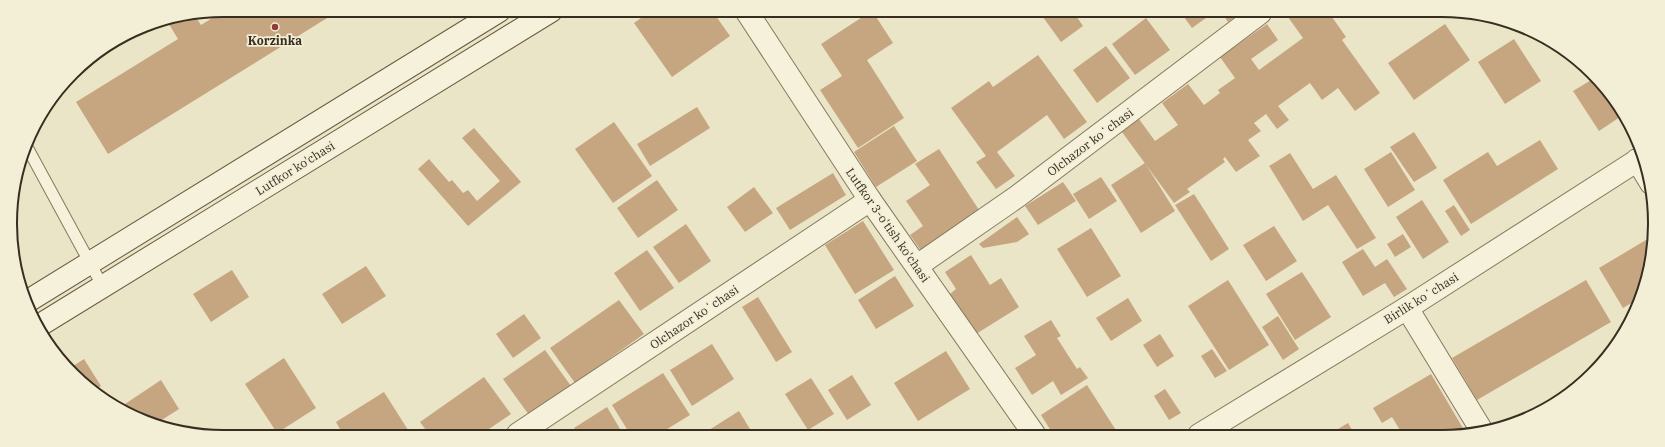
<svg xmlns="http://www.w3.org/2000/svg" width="1665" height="447" font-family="'IBM Plex Serif',serif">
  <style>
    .building { fill: #c6a680 }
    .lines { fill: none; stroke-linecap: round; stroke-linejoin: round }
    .service-casing { stroke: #85785e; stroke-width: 13 }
    .minor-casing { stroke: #85785e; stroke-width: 24 }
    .secondary-casing { stroke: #675941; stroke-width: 24 }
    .service { stroke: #f6f1da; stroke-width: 11 }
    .minor { stroke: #f6f1da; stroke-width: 22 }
    .secondary { stroke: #f6f1da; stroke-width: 22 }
    .poi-dot { fill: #903d33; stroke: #f3eed6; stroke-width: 1.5 }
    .labels { text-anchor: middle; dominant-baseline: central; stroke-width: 3.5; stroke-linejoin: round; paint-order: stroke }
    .poi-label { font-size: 12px; font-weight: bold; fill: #372e20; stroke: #f3eed6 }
    .street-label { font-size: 12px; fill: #372e20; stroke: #f3eed6 }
    .rim { fill: none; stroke: #372e20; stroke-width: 2 }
  </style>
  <rect width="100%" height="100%" fill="#ebe5c7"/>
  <g class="building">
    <polygon points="225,10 340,10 108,154 76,102 178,39 167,21 195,16 201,25"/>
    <polygon points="651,11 713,12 730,36 672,77 634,23"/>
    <polygon points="870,12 873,12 893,43 867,60 904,118 858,148 820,90 842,76 821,44"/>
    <polygon points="1040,13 1074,13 1083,26 1061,42"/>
    <polygon points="1181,13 1213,13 1192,28"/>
    <polygon points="1222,13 1240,13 1228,22"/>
    <polygon points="1285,13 1330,14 1346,37 1342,40 1380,93 1355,111 1338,88 1322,100 1310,83 1278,106 1289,120 1277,129 1266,114 1254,123 1261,131 1248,140 1260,156 1236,172 1225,157 1223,159 1225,162 1187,189 1190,192 1174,203 1122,132 1139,119 1155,141 1178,125 1162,103 1188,84 1204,105 1220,93 1218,90 1235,78 1220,57 1267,24 1278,40 1251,59 1259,70 1303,38"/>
    <polygon points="1146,18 1170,50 1135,75 1112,44"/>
    <polygon points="1445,24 1470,60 1414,100 1388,63"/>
    <polygon points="1514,39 1541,81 1505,104 1478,62"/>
    <polygon points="1106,46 1130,78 1097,103 1073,70"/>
    <polygon points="1038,55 1087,122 1064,139 1047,115 997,152 1015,176 996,189 976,162 986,156 951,108 989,81 993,87"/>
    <polygon points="1593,79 1619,105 1623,115 1599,131 1573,91"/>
    <polygon points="697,107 710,128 650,166 637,144"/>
    <polygon points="614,122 652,176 613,203 575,149"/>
    <polygon points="894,126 917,161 876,187 854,152"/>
    <polygon points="474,128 521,182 468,226 418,169 429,159 449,182 452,180 463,193 468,190 477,201 500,181 462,138"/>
    <polygon points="1414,132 1437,168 1414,182 1390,147"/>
    <polygon points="1540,140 1558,169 1471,224 1443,180 1488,152 1497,166"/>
    <polygon points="939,149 981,213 922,252 910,235 923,226 906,201 930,185 915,164"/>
    <polygon points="1391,152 1415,190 1388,207 1364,169"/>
    <polygon points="1290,153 1313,189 1336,175 1376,238 1357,249 1328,205 1303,221 1269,166"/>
    <polygon points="1145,163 1175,211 1141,233 1111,185"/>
    <polygon points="833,173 846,195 790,230 776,208"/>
    <polygon points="1101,177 1117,201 1089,219 1073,194"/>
    <polygon points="657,180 678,210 638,238 617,208"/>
    <polygon points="1063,182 1076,201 1038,225 1025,206"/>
    <polygon points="754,187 773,213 745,232 727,207"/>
    <polygon points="1194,194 1229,249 1211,261 1175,205"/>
    <polygon points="13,199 18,207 11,211 10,209"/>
    <polygon points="1422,200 1449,242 1423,259 1396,217"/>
    <polygon points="1454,205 1470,230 1461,236 1445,211"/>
    <polygon points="1017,217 1029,234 1017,242 983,248 979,244"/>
    <polygon points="863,221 894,270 855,294 825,245"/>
    <polygon points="686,224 711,261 679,283 653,247"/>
    <polygon points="1274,226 1297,261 1266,281 1243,245"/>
    <polygon points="1091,228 1121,276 1087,297 1057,249"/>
    <polygon points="1403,234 1411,247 1395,257 1387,244"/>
    <polygon points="1651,237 1651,265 1640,298 1623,308 1599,268"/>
    <polygon points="1363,249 1375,267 1387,259 1407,289 1394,297 1385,283 1363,296 1342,262"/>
    <polygon points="647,250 674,288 640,311 614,273"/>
    <polygon points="971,255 990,285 1001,278 1019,307 976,334 950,294 956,289 945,272"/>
    <polygon points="366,266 386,296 342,324 322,294"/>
    <polygon points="232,270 249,297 211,322 193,294"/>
    <polygon points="1302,272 1331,317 1295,340 1266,294"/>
    <polygon points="895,276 914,306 876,329 858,300"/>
    <polygon points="1228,280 1269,345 1229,370 1188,306"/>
    <polygon points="1586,280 1611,322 1477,400 1452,358"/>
    <polygon points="758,297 792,352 776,362 742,307"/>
    <polygon points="1128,298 1142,321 1111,341 1096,318"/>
    <polygon points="619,300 644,334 575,383 550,348"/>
    <polygon points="524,314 541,338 513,358 496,334"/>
    <polygon points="1278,316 1299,349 1283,360 1262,327"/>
    <polygon points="1051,320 1061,336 1057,338 1077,369 1080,367 1088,378 1061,395 1053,381 1032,395 1015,368 1036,355 1024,336"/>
    <polygon points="1160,334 1174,356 1157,367 1143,345"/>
    <polygon points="712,344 734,379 692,406 670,370"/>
    <polygon points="1212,349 1227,371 1215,378 1201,356"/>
    <polygon points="545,350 571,386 529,415 503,379"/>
    <polygon points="946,351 970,389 918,421 894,383"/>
    <polygon points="284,358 316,408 277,433 245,384"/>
    <polygon points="84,359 101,386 95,390 70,368"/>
    <polygon points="663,373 690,415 659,434 630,434 612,405"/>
    <polygon points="1431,374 1467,435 1403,435 1392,417 1382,423 1373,408"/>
    <polygon points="852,375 871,405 847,420 828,390"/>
    <polygon points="484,377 511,414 483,433 428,433 420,422"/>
    <polygon points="811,378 834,414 808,430 785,394"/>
    <polygon points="161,380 179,409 157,423 125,412 122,406"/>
    <polygon points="1087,385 1119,435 1053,434 1041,415"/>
    <polygon points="1165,389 1181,413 1169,420 1154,396"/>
    <polygon points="384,392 410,433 342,433 336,422"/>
    <polygon points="607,407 623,434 578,434 574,428"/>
    <polygon points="739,411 753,434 711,434 709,430"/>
    <polygon points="1348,423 1355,435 1328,435"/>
  </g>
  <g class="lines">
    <g class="service-casing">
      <polyline id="service" points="27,147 103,287"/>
    </g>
    <g class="minor-casing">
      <g id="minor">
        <polyline points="747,12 870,200 1034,434"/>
        <polyline points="1637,160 1651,183"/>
        <polyline points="917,266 1018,196 1260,13"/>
        <polyline points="1407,308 1482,431"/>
        <polyline points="518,434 870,200"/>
        <polyline points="1199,435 1407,308 1641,158"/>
      </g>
    </g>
    <g class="secondary-casing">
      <g id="secondary">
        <polyline points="28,301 499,11"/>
        <polyline points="40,325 551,11"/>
      </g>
    </g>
    <use href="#service" class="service"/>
    <use href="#minor" class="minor"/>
    <use href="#secondary" class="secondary"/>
  </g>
  <circle class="poi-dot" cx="275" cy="27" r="4"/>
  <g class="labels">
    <g class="poi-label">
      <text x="275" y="40">Korzinka</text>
    </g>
    <g class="street-label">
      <text transform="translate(1090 142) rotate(-37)">Olchazor koʻchasi</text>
      <text transform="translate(295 168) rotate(-32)">Lutfkor ko'chasi</text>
      <text transform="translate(888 225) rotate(55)">Lutfkor 3-o'tish ko'chasi</text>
      <text transform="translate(1421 298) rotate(-32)">Birlik koʻchasi</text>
      <text transform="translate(694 317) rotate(-34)">Olchazor koʻchasi</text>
    </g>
  </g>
  <path d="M0 0H1665V447H0ZM223 17H1442A206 206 0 0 1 1648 223V224A206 206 0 0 1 1442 430H223A206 206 0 0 1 17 224V223A206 206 0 0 1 223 17Z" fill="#f3eed6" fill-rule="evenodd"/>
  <path class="rim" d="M223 17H1442A206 206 0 0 1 1648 223V224A206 206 0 0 1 1442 430H223A206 206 0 0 1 17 224V223A206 206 0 0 1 223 17Z"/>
</svg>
